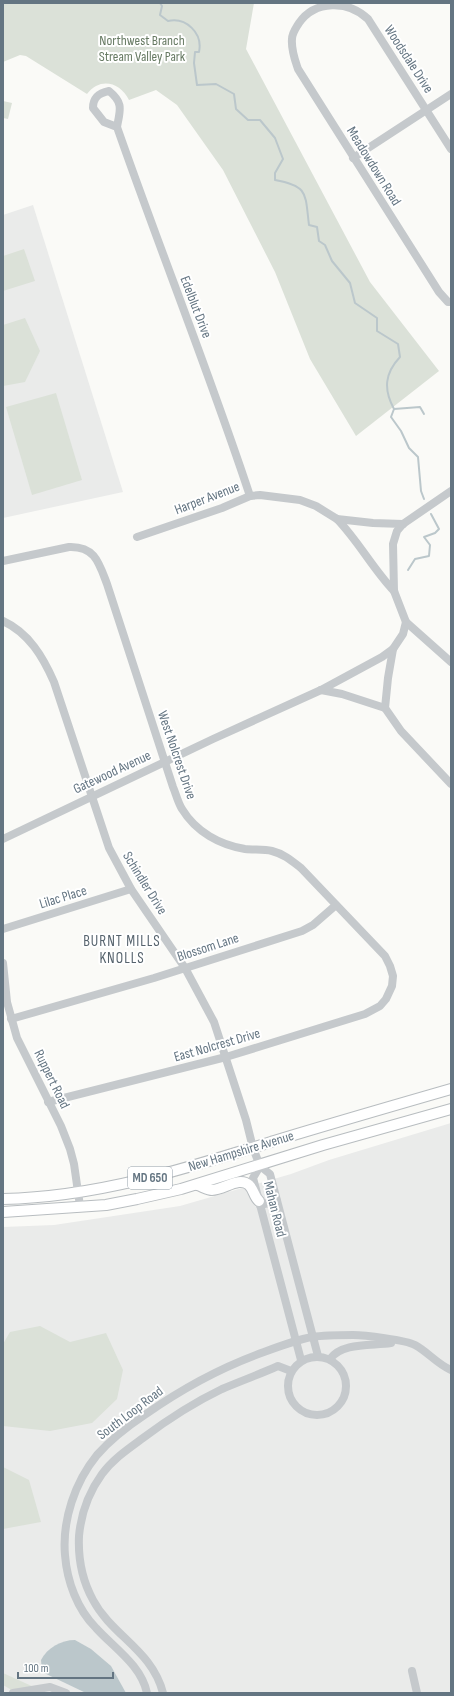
<svg xmlns="http://www.w3.org/2000/svg" width="454" height="1696" font-family="'Sofia Sans Condensed',sans-serif">
  <style>
    .built { fill: #eaebea }
    .green { fill: #dbe1d8 }
    .water { fill: #bbc7cb }
    .lines { fill: none; stroke-linecap: round; stroke-linejoin: round }
    .stream { stroke: #bbc7cb; stroke-width: 2 }
    .major-casing { stroke: #b8bdc0; stroke-width: 12 }
    .minor { stroke: #c5c9cc; stroke-width: 8 }
    .major { stroke: #fff; stroke-width: 10 }
    .labels { text-anchor: middle; dominant-baseline: central; stroke-width: 4; stroke-linejoin: round; paint-order: stroke }
    .shield { fill: #fff; stroke: #929ea8; stroke-width: 1 }
    .shield-label { font-size: 13px; font-weight: bold; fill: #647582 }
    .park-label { font-size: 14px; fill: #677a63; stroke: #fff }
    .street-label { font-size: 14px; fill: #647582; stroke: #fff }
    .neighbourhood-label { font-size: 15px; letter-spacing: 1px; fill: #56636d; stroke: #fff }
  </style>
  <rect width="100%" height="100%" fill="#fafaf7"/>
  <g class="built">
    <polygon points="33,205 123,492 3,518 3,215"/>
    <polygon points="451,1123 451,1693 3,1693 3,1227 54,1225 180,1206 291,1174 329,1160"/>
  </g>
  <g class="green">
    <path d="M3 3H254L246 49 370 282 439 371 356 436 310 359 275 272 223 170 177 105 156 90 129 100C120 82 100 77 87 94L26 56 20 55 3 62Z"/>
    <polygon points="3,101 12,103 8,119 3,118"/>
    <polygon points="24,249 35,281 3,291 3,256"/>
    <polygon points="25,318 40,351 25,382 3,386 3,325"/>
    <polygon points="56,393 82,480 32,495 6,407"/>
    <polygon points="40,1326 70,1342 106,1333 123,1370 117,1399 92,1423 50,1431 3,1426 3,1344 10,1332"/>
    <polygon points="3,1467 29,1480 41,1522 3,1529"/>
    <polygon points="3,1673 47,1693 10,1693 10,1689 3,1685"/>
  </g>
  <path class="water" d="M75 1640 91 1649 111 1666 126 1693H86L42 1672 41 1660C47 1648 61 1640 75 1640Z"/>
  <g class="lines">
    <g class="stream">
      <path d="M160 3 162 6 160 15 168 21C186 17 203 33 199 52H195L194 63 197 85 216 84 234 94 236 109 248 120H260L275 138 283 159 275 173V180C309 186 305 194 309 225L317 227 319 241 325 245 332 261 350 283 355 303 377 318V331L398 344 400 357C385 373 383 389 394 409L391 417 401 431 409 448 418 457 421 491 424 499"/>
      <polyline points="394,409 420,407 424,414"/>
      <polyline points="408,570 415,559 429,556 430,545 424,537 435,533 439,529 431,514"/>
    </g>
    <g class="major-casing">
      <g id="major">
        <path d="M197 1185C201 1186 208 1190 212 1190 224 1190 239 1176 249 1185 254 1190 254 1197 259 1201"/>
        <path d="M3 1199C97 1197 185 1169 274 1141 333 1123 392 1106 451 1089"/>
        <polyline points="3,1212 106,1205 137,1199 181,1189 323,1145 451,1109"/>
      </g>
    </g>
    <g class="minor">
      <path d="M117 127C120 110 124 103 109 91 99 93 93 97 93 108L104 122 117 127C160 250 209 372 250 496"/>
      <path d="M451 149 368 19C348 0 315 0 299 23 296 28 292 33 292 39 291 50 295 60 298 69L439 292 448 302H451"/>
      <polyline points="353,158 451,94"/>
      <polyline points="451,491 403,524 397,531 393,544 394,591 406,622 403,634 393,649 388,678 385,708 401,731 451,784"/>
      <path d="M337 519C359 542 373 569 394 591"/>
      <polyline points="137,537 222,508 250,496 260,495 300,500 316,506 337,519 373,523 403,524"/>
      <path d="M3 561 69 547C95 546 99 563 107 584L173 787C176 794 178 803 182 809 196 832 220 845 245 849 254 850 264 849 272 851 284 854 292 861 301 868L385 956 390 966 393 976 392 986 386 999 380 1006 365 1014 226 1057 48 1102"/>
      <path d="M3 621C29 633 43 657 54 682L109 848 131 889 185 968 214 1022 246 1120 253 1148 260 1166 270 1174 318 1356"/>
      <polyline points="406,622 451,662"/>
      <polyline points="321,690 342,694 385,708"/>
      <polyline points="3,839 213,739 321,690 382,657 393,649"/>
      <polyline points="3,929 131,889"/>
      <polyline points="3,963 7,1002 17,1038 61,1126 70,1149 74,1164 80,1206"/>
      <polyline points="11,1019 154,978 302,931 313,925 336,905"/>
      <polyline points="260,1166 253,1178 301,1360"/>
      <polyline points="260,1205 277,1201"/>
      <circle cx="317" cy="1386" r="29"/>
      <path d="M330 1359C342 1342 372 1346 391 1343"/>
      <polyline points="412,1671 417,1693"/>
      <polyline points="13,1693 50,1687 66,1693"/>
      <path d="M147 1693C141 1665 114 1648 96 1628 77 1609 67 1581 65 1555 62 1520 75 1482 97 1455 111 1439 128 1426 146 1414 183 1388 222 1367 264 1352 280 1346 296 1340 312 1337 325 1335 340 1335 353 1335 364 1335 406 1340 415 1345 428 1352 437 1364 451 1370"/>
      <path d="M163 1693C152 1650 112 1636 93 1600 82 1580 78 1558 79 1536 81 1514 89 1492 102 1474 113 1459 128 1449 143 1438 167 1420 195 1402 222 1389 241 1381 260 1374 278 1366L291 1371"/>
    </g>
    <use href="#major" class="major"/>
  </g>
  <g class="labels">
    <rect class="shield" x="128" y="1167" width="44" height="22" rx="3"/>
    <g class="shield-label">
      <text x="150" y="1178">MD 650</text>
    </g>
    <g class="park-label">
      <text x="142" y="40">Northwest Branch<tspan x="142" dy="16">Stream Valley Park</tspan></text>
    </g>
    <g class="street-label">
      <text transform="translate(409 59) rotate(57)">Woodsdale Drive</text>
      <text transform="translate(374 166) rotate(58)">Meadowdown Road</text>
      <text transform="translate(196 307) rotate(69)">Edelblut Drive</text>
      <text transform="translate(207 498) rotate(-21)">Harper Avenue</text>
      <text transform="translate(177 755) rotate(71)">West Nolcrest Drive</text>
      <text transform="translate(112 772) rotate(-25)">Gatewood Avenue</text>
      <text transform="translate(145 883) rotate(58)">Schindler Drive</text>
      <text transform="translate(63 897) rotate(-17)">Lilac Place</text>
      <text transform="translate(208 947) rotate(-18)">Blossom Lane</text>
      <text transform="translate(217 1045) rotate(-16)">East Nolcrest Drive</text>
      <text transform="translate(52 1079) rotate(64)">Ruppert Road</text>
      <text transform="translate(241 1151) rotate(-17)">New Hampshire Avenue</text>
      <text transform="translate(275 1209) rotate(76)">Mahan Road</text>
      <text transform="translate(130 1413) rotate(-37)">South Loop Road</text>
    </g>
    <g class="neighbourhood-label">
      <text x="122" y="941">BURNT MILLS<tspan x="122" dy="17">KNOLLS</tspan></text>
    </g>
  </g>
  <rect width="454" height="1696" fill="none" stroke="#647582" stroke-width="8"/>
  <path d="M18 1672v6h95v-6" fill="none" stroke="#647582" stroke-width="2"/>
  <text x="24" y="1672" font-size="12" fill="#647582" stroke="#ffffff" stroke-width="3" paint-order="stroke">100 m</text>
</svg>
